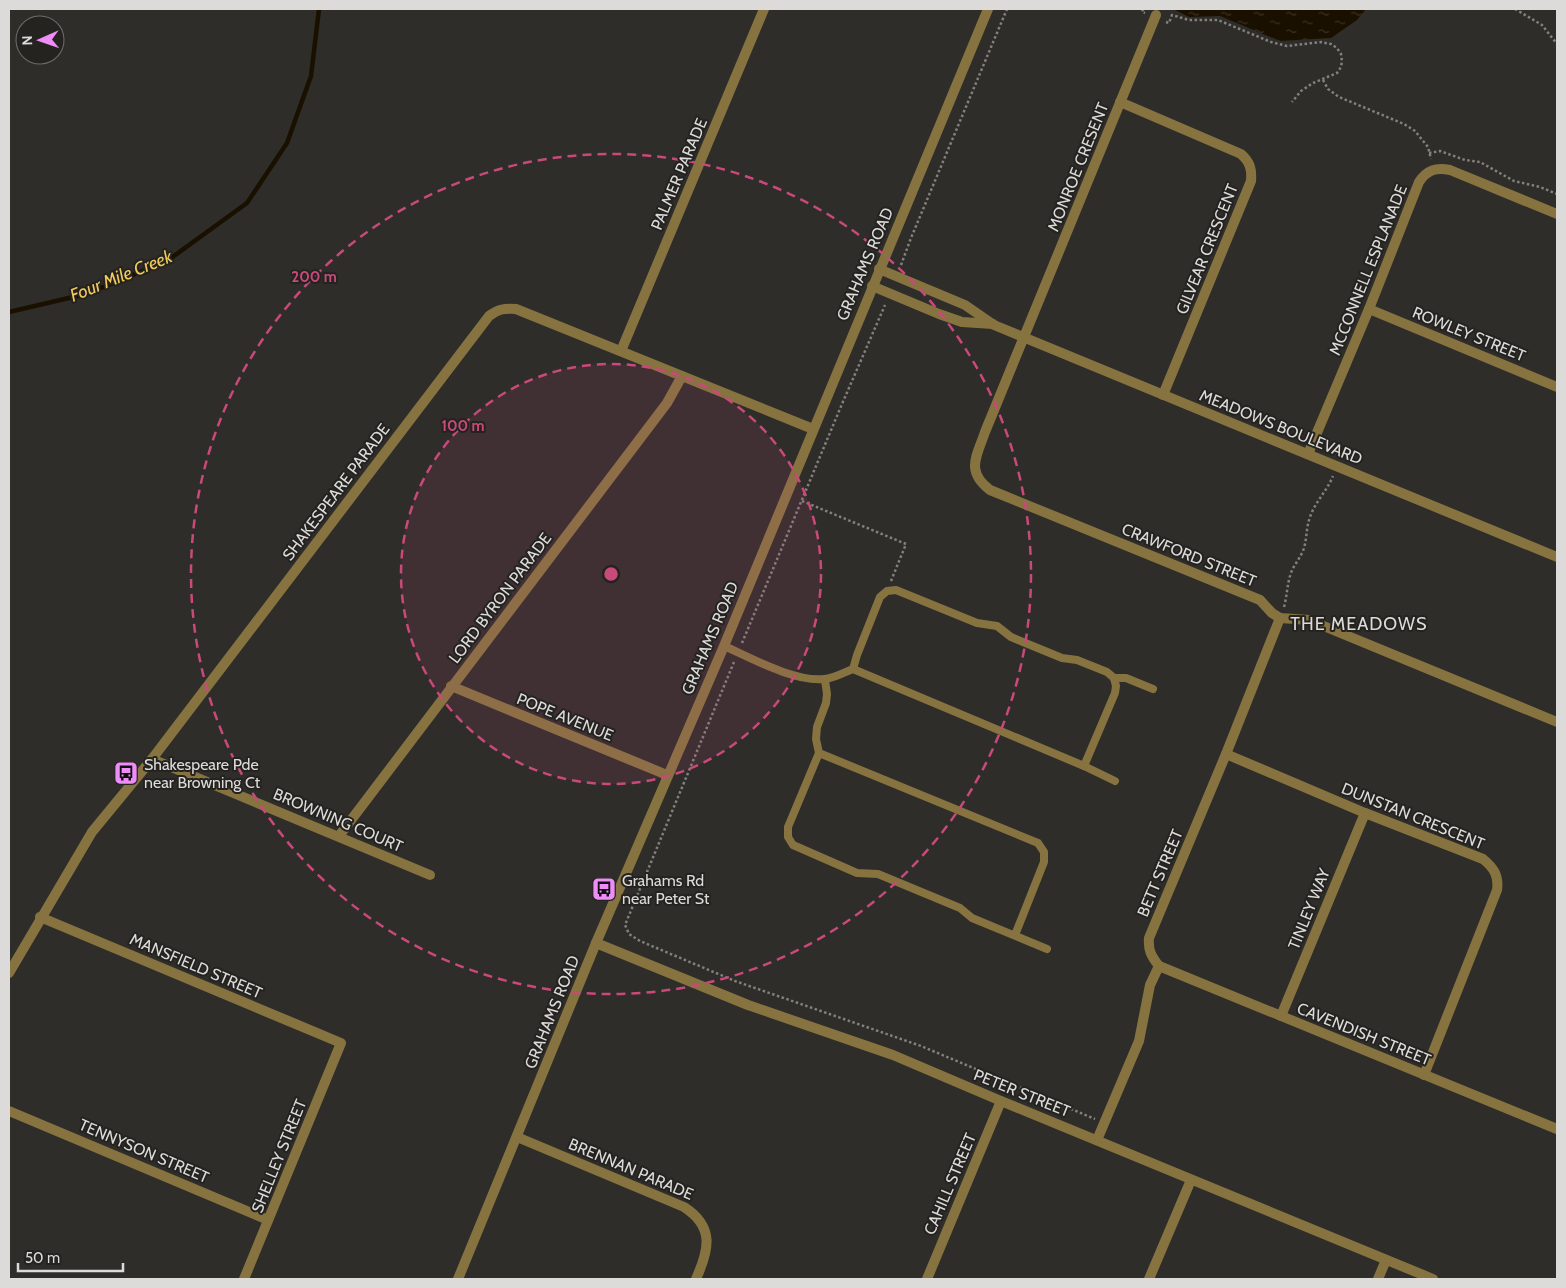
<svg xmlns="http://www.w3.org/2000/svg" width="1566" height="1288" font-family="Cabin,sans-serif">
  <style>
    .water { fill: url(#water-ripples) }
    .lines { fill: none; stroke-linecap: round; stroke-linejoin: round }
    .stream { stroke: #191000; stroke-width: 4.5 }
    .path { stroke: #82817e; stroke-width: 2.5; stroke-dasharray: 2.5 2.5; stroke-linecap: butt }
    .service { stroke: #86733f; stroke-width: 8 }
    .minor { stroke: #86733f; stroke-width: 10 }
    .ring { fill: none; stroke: #c8497a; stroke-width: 2.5; stroke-dasharray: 9 6 }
    .labels { text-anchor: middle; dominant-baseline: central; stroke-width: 4; stroke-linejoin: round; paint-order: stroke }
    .street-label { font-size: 16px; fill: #dcdbd9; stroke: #242320 }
    .poi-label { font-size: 16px; fill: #dcdbd9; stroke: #242320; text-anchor: start }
    .water-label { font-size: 18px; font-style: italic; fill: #f2ca5c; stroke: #242320 }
    .neighbourhood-label { font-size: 18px; letter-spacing: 1px; fill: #dcdbd9; stroke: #242320 }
    .centre { fill: #c8497a; stroke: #242320; stroke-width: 2.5 }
    .ring-label { font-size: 15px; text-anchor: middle; font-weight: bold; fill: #c8497a; stroke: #242320; stroke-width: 4; stroke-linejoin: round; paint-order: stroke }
  </style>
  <defs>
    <pattern id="water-ripples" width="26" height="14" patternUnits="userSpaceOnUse" patternTransform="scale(1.25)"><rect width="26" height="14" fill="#191000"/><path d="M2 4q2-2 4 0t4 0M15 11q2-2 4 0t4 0" fill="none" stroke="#3a3225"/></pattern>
  </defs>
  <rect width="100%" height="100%" fill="#2e2d2a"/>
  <polygon class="water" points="1173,9 1366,9 1357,20 1331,38 1280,41 1220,16 1189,17"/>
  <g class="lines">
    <polyline class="stream" points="9,312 86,294 167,261 247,203 287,143 311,76 319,9"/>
    <g class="path">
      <polyline points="1143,9 1142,12 1145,13"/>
      <polyline points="1515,9 1542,25 1557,44"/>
      <polyline points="1166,22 1169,23 1172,15 1189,20 1218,20 1271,42 1287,46 1321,42 1331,44 1337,48 1341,54 1342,61 1341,67 1337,73 1313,83 1301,91 1292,102"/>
      <polyline points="1323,80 1328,89 1339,97 1404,124 1415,131 1428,147 1431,159"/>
      <polyline points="1429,153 1440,151 1465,160 1480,162 1514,181 1540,187 1557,194"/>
      <polyline points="901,265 911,238 1007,9"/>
      <polyline points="802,501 906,544 891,581"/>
      <path d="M1284 607C1287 596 1287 586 1290 576 1293 565 1301 558 1304 548 1307 538 1306 528 1310 517 1315 502 1327 491 1333 476"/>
      <polyline points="742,643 842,404 885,305"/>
      <polyline points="734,662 625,925 629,934 640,941 735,981 921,1046 1095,1119"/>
    </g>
    <g class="service">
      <path d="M724 646C751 658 794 682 824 679 833 679 845 672 853 669L857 655 880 597 887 591 896 590 977 623 997 626 1011 637 1062 658 1077 660 1107 672 1114 678 1116 686 1115 693 1084 766 853 669"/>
      <polyline points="1114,678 1126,678 1153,689"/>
      <polyline points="825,680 827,694 826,703 817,727 816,739 819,753 1038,843 1044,852 1044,862 1015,935"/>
      <polyline points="819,753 788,827 788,837 793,845 857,873 878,874 960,908 972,918 1047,949"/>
      <polyline points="1084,766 1115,781"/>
    </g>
    <g class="minor">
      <path d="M1156 15 985 432C977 456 965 471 990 490L1260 600 1272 613 1280 618 1309 620 1557 722"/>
      <path d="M1120 102 1241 154C1250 162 1252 169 1251 181L1163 395"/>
      <polyline points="879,269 965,305 994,325 1557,557"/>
      <polyline points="872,286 939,314 962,322 993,324"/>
      <polyline points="1369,309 1557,387"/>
      <polyline points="621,351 764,9"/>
      <path d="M1308 454 1369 309 1419 182C1427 170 1436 167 1450 170L1557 214"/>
      <polyline points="451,686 667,775"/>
      <path d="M1226 754 1365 813 1483 859C1494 868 1499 876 1497 890L1424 1075"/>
      <polyline points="152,759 430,875"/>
      <polyline points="339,836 667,403 682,376"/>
      <polyline points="40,917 341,1043 244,1279"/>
      <polyline points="596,943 748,1005 893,1055 1001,1101 1433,1279"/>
      <polyline points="1159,966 1557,1129"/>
      <path d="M9 973 92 832 152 759 489 316C498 309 505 308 516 309L813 429"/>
      <polyline points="1281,1016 1365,813"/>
      <polyline points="9,1111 268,1220"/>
      <path d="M517 1137 684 1207C715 1227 709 1250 696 1279"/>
      <path d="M1097 1140 1139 1041 1150 985 1159 966C1151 956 1148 950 1149 938L1226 754 1280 618"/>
      <polyline points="458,1279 596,943 724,646 988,9"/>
      <polyline points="927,1279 1001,1101"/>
      <polyline points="1149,1279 1191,1180"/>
      <polyline points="1378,1279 1386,1260"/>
    </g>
  </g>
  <circle cx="611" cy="574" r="210" fill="#c8497a" fill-opacity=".12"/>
  <g class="ring">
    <circle cx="611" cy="574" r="210"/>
    <circle cx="611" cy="574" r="420"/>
  </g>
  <defs>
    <g id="bus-square" transform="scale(1.25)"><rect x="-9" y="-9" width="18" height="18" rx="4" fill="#ee8cf8" stroke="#242320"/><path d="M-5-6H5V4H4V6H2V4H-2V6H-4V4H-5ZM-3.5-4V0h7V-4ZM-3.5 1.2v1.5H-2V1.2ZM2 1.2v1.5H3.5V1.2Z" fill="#111"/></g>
  </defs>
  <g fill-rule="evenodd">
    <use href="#bus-square" x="126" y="773"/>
    <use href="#bus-square" x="604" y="889"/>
  </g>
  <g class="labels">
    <g class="street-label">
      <text transform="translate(1078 167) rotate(-68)">MONROE CRESENT</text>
      <text transform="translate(679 174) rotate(-67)">PALMER PARADE</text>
      <text transform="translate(1207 249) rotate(-68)">GILVEAR CRESCENT</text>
      <text transform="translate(865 264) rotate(-67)">GRAHAMS ROAD</text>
      <text transform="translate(1368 270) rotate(-68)">MCCONNELL ESPLANADE</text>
      <text transform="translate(1469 334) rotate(22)">ROWLEY STREET</text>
      <text transform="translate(1281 427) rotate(22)">MEADOWS BOULEVARD</text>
      <text transform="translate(336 492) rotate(-53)">SHAKESPEARE PARADE</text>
      <text transform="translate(1189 555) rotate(22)">CRAWFORD STREET</text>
      <text transform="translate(500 598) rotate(-53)">LORD BYRON PARADE</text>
      <text transform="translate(710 638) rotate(-67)">GRAHAMS ROAD</text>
      <text transform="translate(565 717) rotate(22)">POPE AVENUE</text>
      <text transform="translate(1413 816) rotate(22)">DUNSTAN CRESCENT</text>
      <text transform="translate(338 820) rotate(23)">BROWNING COURT</text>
      <text transform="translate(1160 873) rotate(-67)">BETT STREET</text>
      <text transform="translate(1309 909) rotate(-68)">TINLEY WAY</text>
      <text transform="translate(196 966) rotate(23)">MANSFIELD STREET</text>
      <text transform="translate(552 1012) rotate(-68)">GRAHAMS ROAD</text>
      <text transform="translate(1364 1034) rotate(22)">CAVENDISH STREET</text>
      <text transform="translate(1022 1093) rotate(22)">PETER STREET</text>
      <text transform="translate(144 1151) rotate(23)">TENNYSON STREET</text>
      <text transform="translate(279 1156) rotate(-68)">SHELLEY STREET</text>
      <text transform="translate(631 1169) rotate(23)">BRENNAN PARADE</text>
      <text transform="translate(950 1184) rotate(-67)">CAHILL STREET</text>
    </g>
    <g class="poi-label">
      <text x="144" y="764">Shakespeare Pde<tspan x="144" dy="18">near Browning Ct</tspan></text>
      <text x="622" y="880">Grahams Rd<tspan x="622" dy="18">near Peter St</tspan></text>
    </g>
    <g class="water-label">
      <text transform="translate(121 276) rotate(-22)">Four Mile Creek</text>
    </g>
    <g class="neighbourhood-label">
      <text x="1359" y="624">THE MEADOWS</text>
    </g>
  </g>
  <circle cx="611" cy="574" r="8" class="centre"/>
  <g class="ring-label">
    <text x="314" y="282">200 m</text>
    <text x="463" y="431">100 m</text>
  </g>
  <rect width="1566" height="1288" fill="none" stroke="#dcdbd9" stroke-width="20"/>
  <g transform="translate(40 40) rotate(268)"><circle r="24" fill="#242320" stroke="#6e6d6a"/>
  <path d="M0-4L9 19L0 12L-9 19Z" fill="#ee8cf8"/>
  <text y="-8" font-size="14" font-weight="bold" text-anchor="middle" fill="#dcdbd9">N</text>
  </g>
  <path d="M18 1263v8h105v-8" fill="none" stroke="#dcdbd9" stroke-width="2.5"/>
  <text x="25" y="1263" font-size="15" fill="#dcdbd9" stroke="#242320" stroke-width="4" paint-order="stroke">50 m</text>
</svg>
